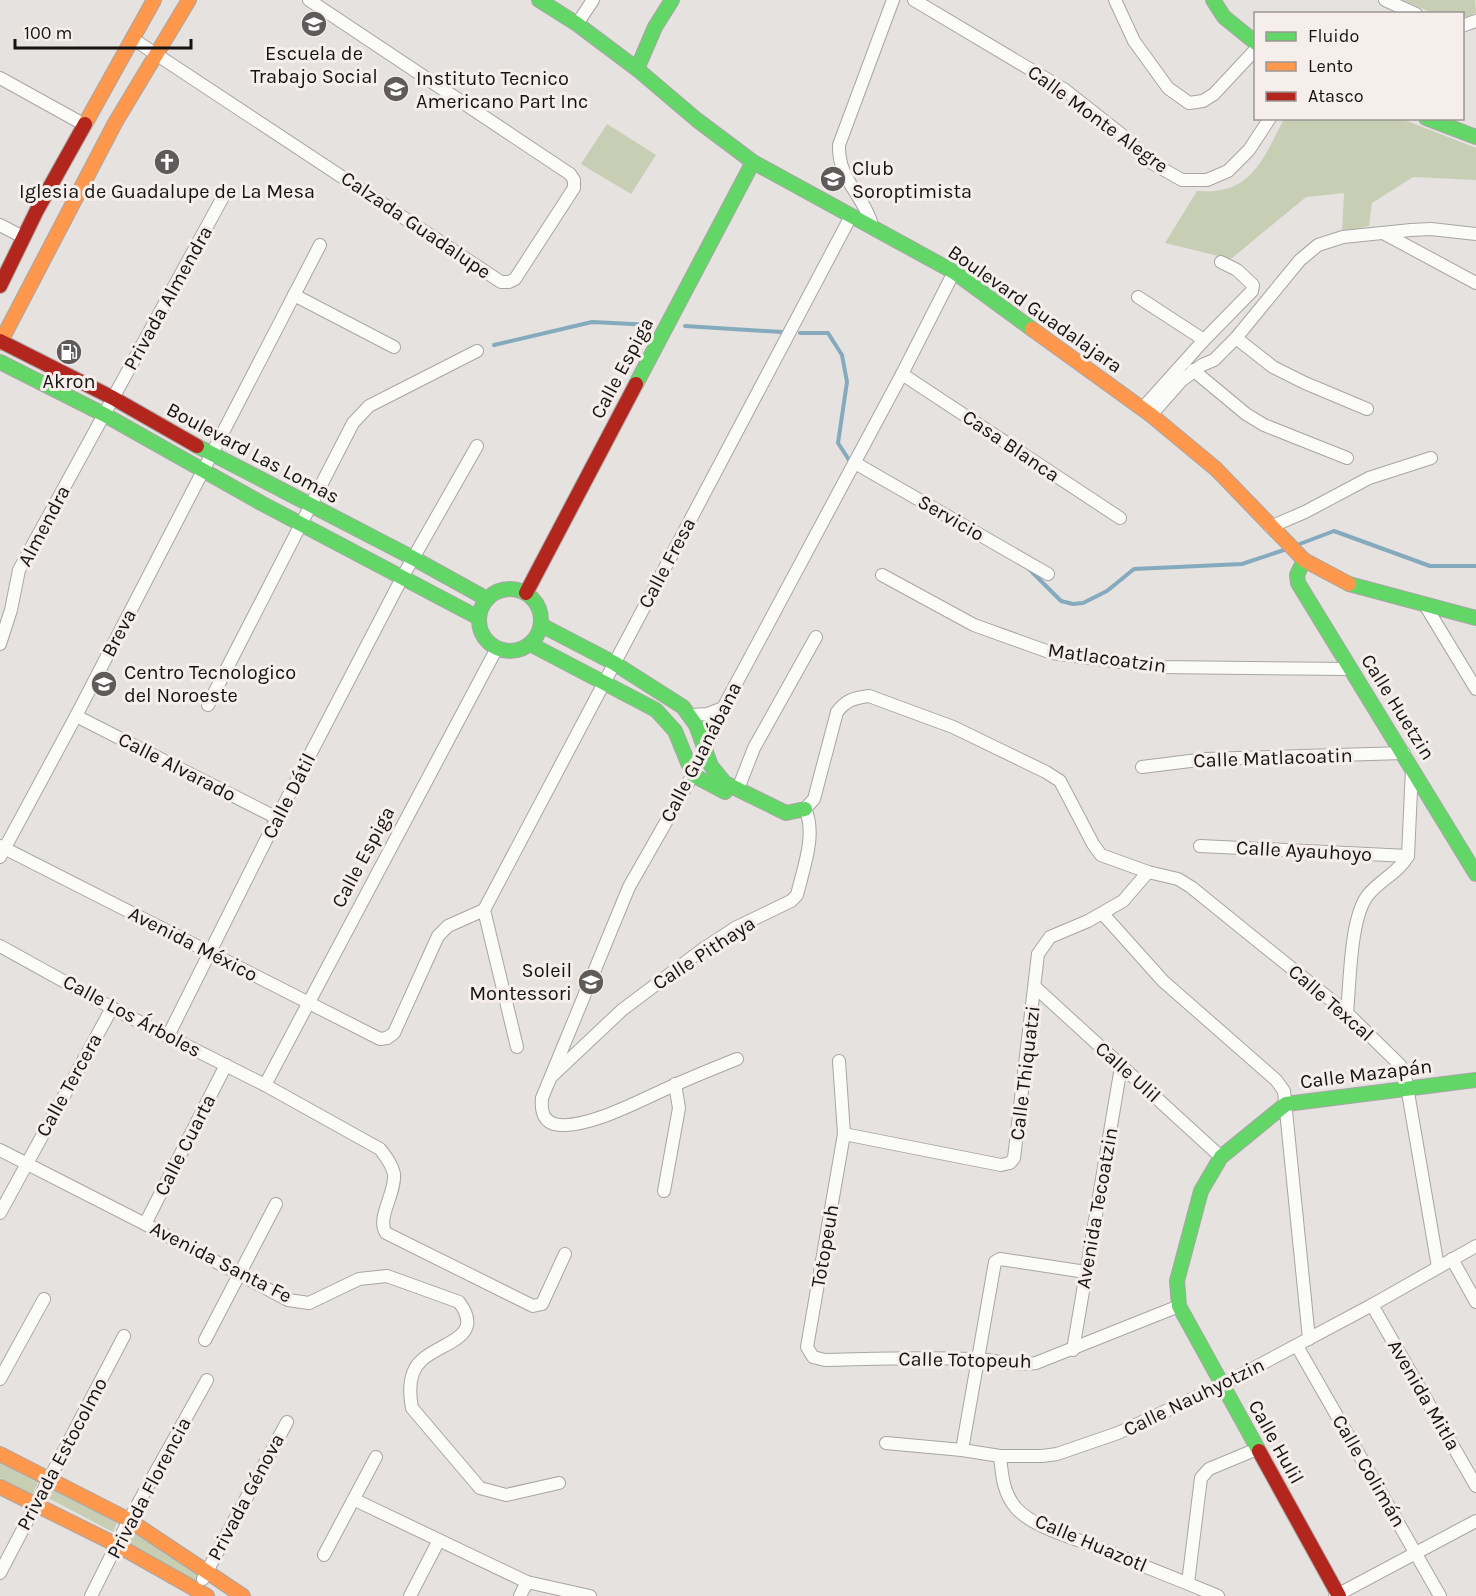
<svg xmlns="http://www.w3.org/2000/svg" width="1476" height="1596" font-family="Karla,sans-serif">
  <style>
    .green { fill: #c7ceb4 }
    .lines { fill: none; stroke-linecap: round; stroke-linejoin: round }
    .stream { stroke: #85aabd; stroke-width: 4 }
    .street-casing { stroke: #a8a6a4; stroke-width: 14 }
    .fast-casing { stroke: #a8a6a4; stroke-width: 16 }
    .slow-casing { stroke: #a8a6a4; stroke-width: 16 }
    .jam-casing { stroke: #a8a6a4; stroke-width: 16 }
    .street { stroke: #fbfbfa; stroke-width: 12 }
    .fast { stroke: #63d668; stroke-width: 14 }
    .slow { stroke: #ff974d; stroke-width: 14 }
    .jam { stroke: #b3261e; stroke-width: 14 }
    .labels { text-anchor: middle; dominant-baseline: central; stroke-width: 6; stroke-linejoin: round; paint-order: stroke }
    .poi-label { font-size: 20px; fill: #151312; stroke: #f5eeea }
    .street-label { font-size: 20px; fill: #151312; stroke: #f5eeea }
  </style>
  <rect width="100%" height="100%" fill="#e5e2e0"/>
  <g class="green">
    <polygon points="1402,0 1475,0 1476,13 1463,20 1462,14 1433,13"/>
    <path d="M1284 119H1402L1476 148V180L1413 177 1372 203 1369 226 1342 232 1344 193 1306 197 1231 259 1165 243 1197 191C1251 196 1263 159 1284 119Z"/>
    <polygon points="607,124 656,155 631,194 581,164"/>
    <polygon points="0,1463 38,1483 32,1495 0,1478"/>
    <polygon points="52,1489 117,1523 113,1532 48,1498"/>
    <polygon points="133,1528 199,1575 195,1583 126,1542"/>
  </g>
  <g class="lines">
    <g class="stream">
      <polyline points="685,326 782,332"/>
      <polyline points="800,333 828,333 842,355 847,382 838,443 849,460"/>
      <polyline points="494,345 592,322 653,325"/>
      <polyline points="1297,545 1334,531 1430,566 1476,566"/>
      <polyline points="1028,568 1061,601 1073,604 1083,603 1107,591 1134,569 1242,564 1287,549"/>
    </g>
    <g class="street-casing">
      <g id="street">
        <polyline points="914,0 1065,90 1122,135 1152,163 1182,180 1207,180 1228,171 1249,150 1270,118"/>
        <polyline points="1115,0 1134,41 1168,88 1189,103 1203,101 1214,94 1256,49"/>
        <polyline points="1385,0 1416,14"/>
        <polyline points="577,24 593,0"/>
        <polyline points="1462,26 1476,21"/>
        <polyline points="133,39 501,282 509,282 515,279 574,188 574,180 570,174 309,0"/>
        <polyline points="0,78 85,125"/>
        <polyline points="0,225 23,237"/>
        <path d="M873 228C864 194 838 181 839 145L893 0"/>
        <polyline points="1385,234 1476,283"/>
        <polyline points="294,295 394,347"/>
        <polyline points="1138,297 1204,340"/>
        <polyline points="1236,338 1273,367 1305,383 1367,409"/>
        <polyline points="1193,370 1246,414 1264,425 1347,458"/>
        <polyline points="902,374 1120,518"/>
        <polyline points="1142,409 1204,340 1252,291 1253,285 1237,270 1221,262"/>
        <polyline points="1151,415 1181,381 1202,365 1214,360 1236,338 1300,260 1318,245 1343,237 1411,230 1431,229 1476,234"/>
        <polyline points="855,463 1048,574"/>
        <polyline points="1270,527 1305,512 1369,478 1431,458"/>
        <polyline points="882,575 974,625 1052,653 1159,667 1350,669"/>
        <polyline points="1425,605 1476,689"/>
        <polyline points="0,644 11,610 19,570 223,197"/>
        <polyline points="208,705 353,423 369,406 477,351"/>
        <polyline points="691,715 707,714 723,708"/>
        <polyline points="76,716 277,818"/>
        <polyline points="704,752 723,708 902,374 954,272"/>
        <polyline points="1142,767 1206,759 1404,753"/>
        <path d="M695 771 629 887 542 1098C541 1109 542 1120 554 1124 585 1132 648 1096 677 1084 697 1075 717 1067 737 1059"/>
        <polyline points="738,789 754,748 816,637"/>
        <polyline points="0,846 380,1039 387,1038 394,1033 438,936 448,926 484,910"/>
        <polyline points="1200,846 1408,856"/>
        <polyline points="0,857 76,716 320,245"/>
        <polyline points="484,910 851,216"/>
        <polyline points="484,910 517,1047"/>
        <polyline points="1103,914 1163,981 1276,1080 1284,1091 1309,1339"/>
        <path d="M0 946 112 1008 265 1085 380 1149C386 1157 392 1164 394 1174 396 1193 376 1218 386 1233L533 1306 542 1304 565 1254"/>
        <polyline points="1035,987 1221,1157"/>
        <path d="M1347 1013C1350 983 1350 917 1368 895 1380 880 1398 873 1408 856L1412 768"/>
        <polyline points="168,1036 277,818 403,576 477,446"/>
        <path d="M839 1061 844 1134 807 1347 813 1357 825 1360C874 1359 922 1357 971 1359 992 1359 1014 1366 1036 1363L1179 1306"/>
        <path d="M552 1076 622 1010 703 949 735 928 791 901 797 895C803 869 817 834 805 809L814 799 837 712C846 700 854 698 869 696L953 727 1046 772 1060 781 1093 844 1101 855 1148 872 1178 879 1191 887 1347 1013 1400 1065 1405 1075 1438 1267"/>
        <polyline points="265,1085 497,648"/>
        <polyline points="844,1134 1001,1165 1010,1163 1014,1158 1038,954 1050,937 1088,921 1123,901 1148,872"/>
        <path d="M0 1150 145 1224 288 1300 309 1303 359 1279 387 1276 459 1302C486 1338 441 1342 422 1360 408 1372 409 1392 412 1408L480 1488 506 1495 559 1483"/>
        <polyline points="664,1191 679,1108 675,1084"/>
        <polyline points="0,1213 112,1008"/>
        <polyline points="145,1224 226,1065"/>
        <polyline points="1452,1259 1476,1302"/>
        <polyline points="1372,1305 1476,1486"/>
        <polyline points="205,1340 276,1204"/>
        <polyline points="1297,1346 1440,1596"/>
        <polyline points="1073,1350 1121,1067"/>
        <polyline points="0,1379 44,1299"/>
        <polyline points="886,1443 962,1450 1000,1456 1042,1456 1057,1454 1118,1433 1222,1385 1372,1305 1476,1246"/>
        <polyline points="962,1450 995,1262 1000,1259 1086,1272"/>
        <path d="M1000 1456C1002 1475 1003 1493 1016 1508 1033 1527 1071 1537 1094 1546 1136 1563 1177 1579 1218 1596"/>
        <polyline points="355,1500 527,1582 590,1596"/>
        <polyline points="324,1555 376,1457"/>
        <polyline points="0,1573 124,1336"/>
        <polyline points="203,1579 287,1422"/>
        <polyline points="1188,1583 1201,1478 1209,1469 1257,1449"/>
        <polyline points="91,1596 129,1520 207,1380"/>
        <polyline points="410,1596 439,1540"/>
        <polyline points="520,1596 527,1582"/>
        <polyline points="1335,1596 1476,1521"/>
      </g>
    </g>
    <g class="fast-casing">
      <g id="fast">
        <polyline points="539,0 577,24 637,69 697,120 753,162 954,272 1032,329"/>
        <polyline points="1213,0 1224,17 1256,43"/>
        <polyline points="637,69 655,27 672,0"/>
        <polyline points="1426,118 1476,137"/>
        <polyline points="0,362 105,415 261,503 479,618"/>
        <polyline points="636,384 753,162"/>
        <polyline points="197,446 413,558 487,599"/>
        <polyline points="1304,560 1297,575 1298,583 1476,874"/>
        <polyline points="1349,584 1476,618"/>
        <circle cx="510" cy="620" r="31"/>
        <polyline points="541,625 614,663 683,707 696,725 711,766 725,783 786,813 805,809"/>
        <polyline points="530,644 656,710 675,731 693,775 725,792"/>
        <polyline points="1259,1451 1179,1306 1177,1281 1201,1191 1221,1157 1286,1104 1476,1080"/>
      </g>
    </g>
    <g class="slow-casing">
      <g id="slow">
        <polyline points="85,124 154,0"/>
        <polyline points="1032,329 1151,415 1216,469 1304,560 1349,584"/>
        <polyline points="0,343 115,123 189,0"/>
        <polyline points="0,1454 129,1520 243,1596"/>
        <polyline points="0,1487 117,1545 207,1596"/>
      </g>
    </g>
    <g class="jam-casing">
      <g id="jam">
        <polyline points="0,286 37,210 85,124"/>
        <polyline points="0,341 113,398 197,446"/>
        <polyline points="526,593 636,384"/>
        <polyline points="1259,1451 1339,1596"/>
      </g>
    </g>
    <use href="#street" class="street"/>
    <use href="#fast" class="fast"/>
    <use href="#slow" class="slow"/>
    <use href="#jam" class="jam"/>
  </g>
  <defs>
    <g id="university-disc" transform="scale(1.35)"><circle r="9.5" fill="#5e5b5a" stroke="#f5eeea"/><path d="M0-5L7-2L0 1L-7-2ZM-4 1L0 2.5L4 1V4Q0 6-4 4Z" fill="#fff"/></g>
    <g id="church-disc" transform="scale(1.35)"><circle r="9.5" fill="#5e5b5a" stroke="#f5eeea"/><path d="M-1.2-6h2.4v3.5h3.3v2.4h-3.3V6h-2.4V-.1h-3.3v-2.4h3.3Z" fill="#fff"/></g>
    <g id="school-disc" transform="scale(1.35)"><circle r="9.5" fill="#5e5b5a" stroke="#f5eeea"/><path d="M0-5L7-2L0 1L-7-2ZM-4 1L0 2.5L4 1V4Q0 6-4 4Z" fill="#fff"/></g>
    <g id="fuel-disc" transform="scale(1.35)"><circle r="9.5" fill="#5e5b5a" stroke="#f5eeea"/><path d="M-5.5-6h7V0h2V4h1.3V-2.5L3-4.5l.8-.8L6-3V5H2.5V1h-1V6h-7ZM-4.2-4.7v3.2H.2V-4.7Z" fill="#fff"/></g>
  </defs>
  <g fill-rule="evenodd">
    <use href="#university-disc" x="314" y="24"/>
    <use href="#university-disc" x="396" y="89"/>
    <use href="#church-disc" x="167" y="162"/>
    <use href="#school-disc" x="833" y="179"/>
    <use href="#fuel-disc" x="69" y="352"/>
    <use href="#university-disc" x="104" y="684"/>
    <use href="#school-disc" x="591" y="982"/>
  </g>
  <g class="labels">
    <g class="poi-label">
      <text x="314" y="53">Escuela de<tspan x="314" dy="23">Trabajo Social</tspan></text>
      <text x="416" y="78" text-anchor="start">Instituto Tecnico<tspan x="416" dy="23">Americano Part Inc</tspan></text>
      <text x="852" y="168" text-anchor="start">Club<tspan x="852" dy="23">Soroptimista</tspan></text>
      <text x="167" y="191">Iglesia de Guadalupe de La Mesa</text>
      <text x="69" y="381">Akron</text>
      <text x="124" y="672" text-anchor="start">Centro Tecnologico<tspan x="124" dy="23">del Noroeste</tspan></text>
      <text x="572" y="970" text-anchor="end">Soleil<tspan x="572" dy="23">Montessori</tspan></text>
    </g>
    <g class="street-label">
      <text transform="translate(1098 119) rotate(36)">Calle Monte Alegre</text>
      <text transform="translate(416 225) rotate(34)">Calzada Guadalupe</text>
      <text transform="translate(168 298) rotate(-61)">Privada Almendra</text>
      <text transform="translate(1035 309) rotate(35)">Boulevard Guadalajara</text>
      <text transform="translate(622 368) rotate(-62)">Calle Espiga</text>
      <text transform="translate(1011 446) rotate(34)">Casa Blanca</text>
      <text transform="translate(253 453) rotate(28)">Boulevard Las Lomas</text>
      <text transform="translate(951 518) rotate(30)">Servicio</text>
      <text transform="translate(44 526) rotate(-62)">Almendra</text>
      <text transform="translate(667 563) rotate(-62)">Calle Fresa</text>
      <text transform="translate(119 633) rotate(-62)">Breva</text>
      <text transform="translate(1107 658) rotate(8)">Matlacoatzin</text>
      <text transform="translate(1398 707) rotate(58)">Calle Huetzin</text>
      <text transform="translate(701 752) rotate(-63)">Calle Guanábana</text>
      <text transform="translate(1273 758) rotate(-2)">Calle Matlacoatin</text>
      <text transform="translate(177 767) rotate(27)">Calle Alvarado</text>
      <text transform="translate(289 796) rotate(-63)">Calle Dátil</text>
      <text transform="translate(1304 851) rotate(3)">Calle Ayauhoyo</text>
      <text transform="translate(363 857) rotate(-62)">Calle Espiga</text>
      <text transform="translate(193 944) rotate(27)">Avenida México</text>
      <text transform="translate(704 953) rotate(-33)">Calle Pithaya</text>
      <text transform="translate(1331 1003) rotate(41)">Calle Texcal</text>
      <text transform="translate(132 1016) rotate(28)">Calle Los Árboles</text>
      <text transform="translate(1128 1072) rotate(42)">Calle Ulil</text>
      <text transform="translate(1025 1073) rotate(-83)">Calle Thiquatzi</text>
      <text transform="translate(1366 1074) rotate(-7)">Calle Mazapán</text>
      <text transform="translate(69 1085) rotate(-61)">Calle Tercera</text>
      <text transform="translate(185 1145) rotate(-63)">Calle Cuarta</text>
      <text transform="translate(1097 1208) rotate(-80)">Avenida Tecoatzin</text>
      <text transform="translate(825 1246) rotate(-80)">Totopeuh</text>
      <text transform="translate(221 1262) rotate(27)">Avenida Santa Fe</text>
      <text transform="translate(965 1360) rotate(1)">Calle Totopeuh</text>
      <text transform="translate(1424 1395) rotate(60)">Avenida Mitla</text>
      <text transform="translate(1194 1397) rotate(-26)">Calle Nauhyotzin</text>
      <text transform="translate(1276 1442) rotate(61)">Calle Hulil</text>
      <text transform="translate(62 1454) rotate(-62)">Privada Estocolmo</text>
      <text transform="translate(1369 1471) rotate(60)">Calle Colimán</text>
      <text transform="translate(149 1488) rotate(-62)">Privada Florencia</text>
      <text transform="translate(246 1497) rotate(-62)">Privada Génova</text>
      <text transform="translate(1091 1543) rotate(23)">Calle Huazotl</text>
    </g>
  </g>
  <rect x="1254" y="12" width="210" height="108" fill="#f5eeea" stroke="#9b9694" stroke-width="1.5"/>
  <rect x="1266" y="32" width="30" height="9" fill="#63d668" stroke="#9b9694" stroke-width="1.5"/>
  <text x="1308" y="42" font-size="18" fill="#151312">Fluido</text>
  <rect x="1266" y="62" width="30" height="9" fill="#ff974d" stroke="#9b9694" stroke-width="1.5"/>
  <text x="1308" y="72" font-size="18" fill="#151312">Lento</text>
  <rect x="1266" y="92" width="30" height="9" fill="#b3261e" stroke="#9b9694" stroke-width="1.5"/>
  <text x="1308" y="102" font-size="18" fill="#151312">Atasco</text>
  <path d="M15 39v9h176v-9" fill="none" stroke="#151312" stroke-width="3"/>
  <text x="24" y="39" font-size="18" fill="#151312" stroke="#f5eeea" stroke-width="4.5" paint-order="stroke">100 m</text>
</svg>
